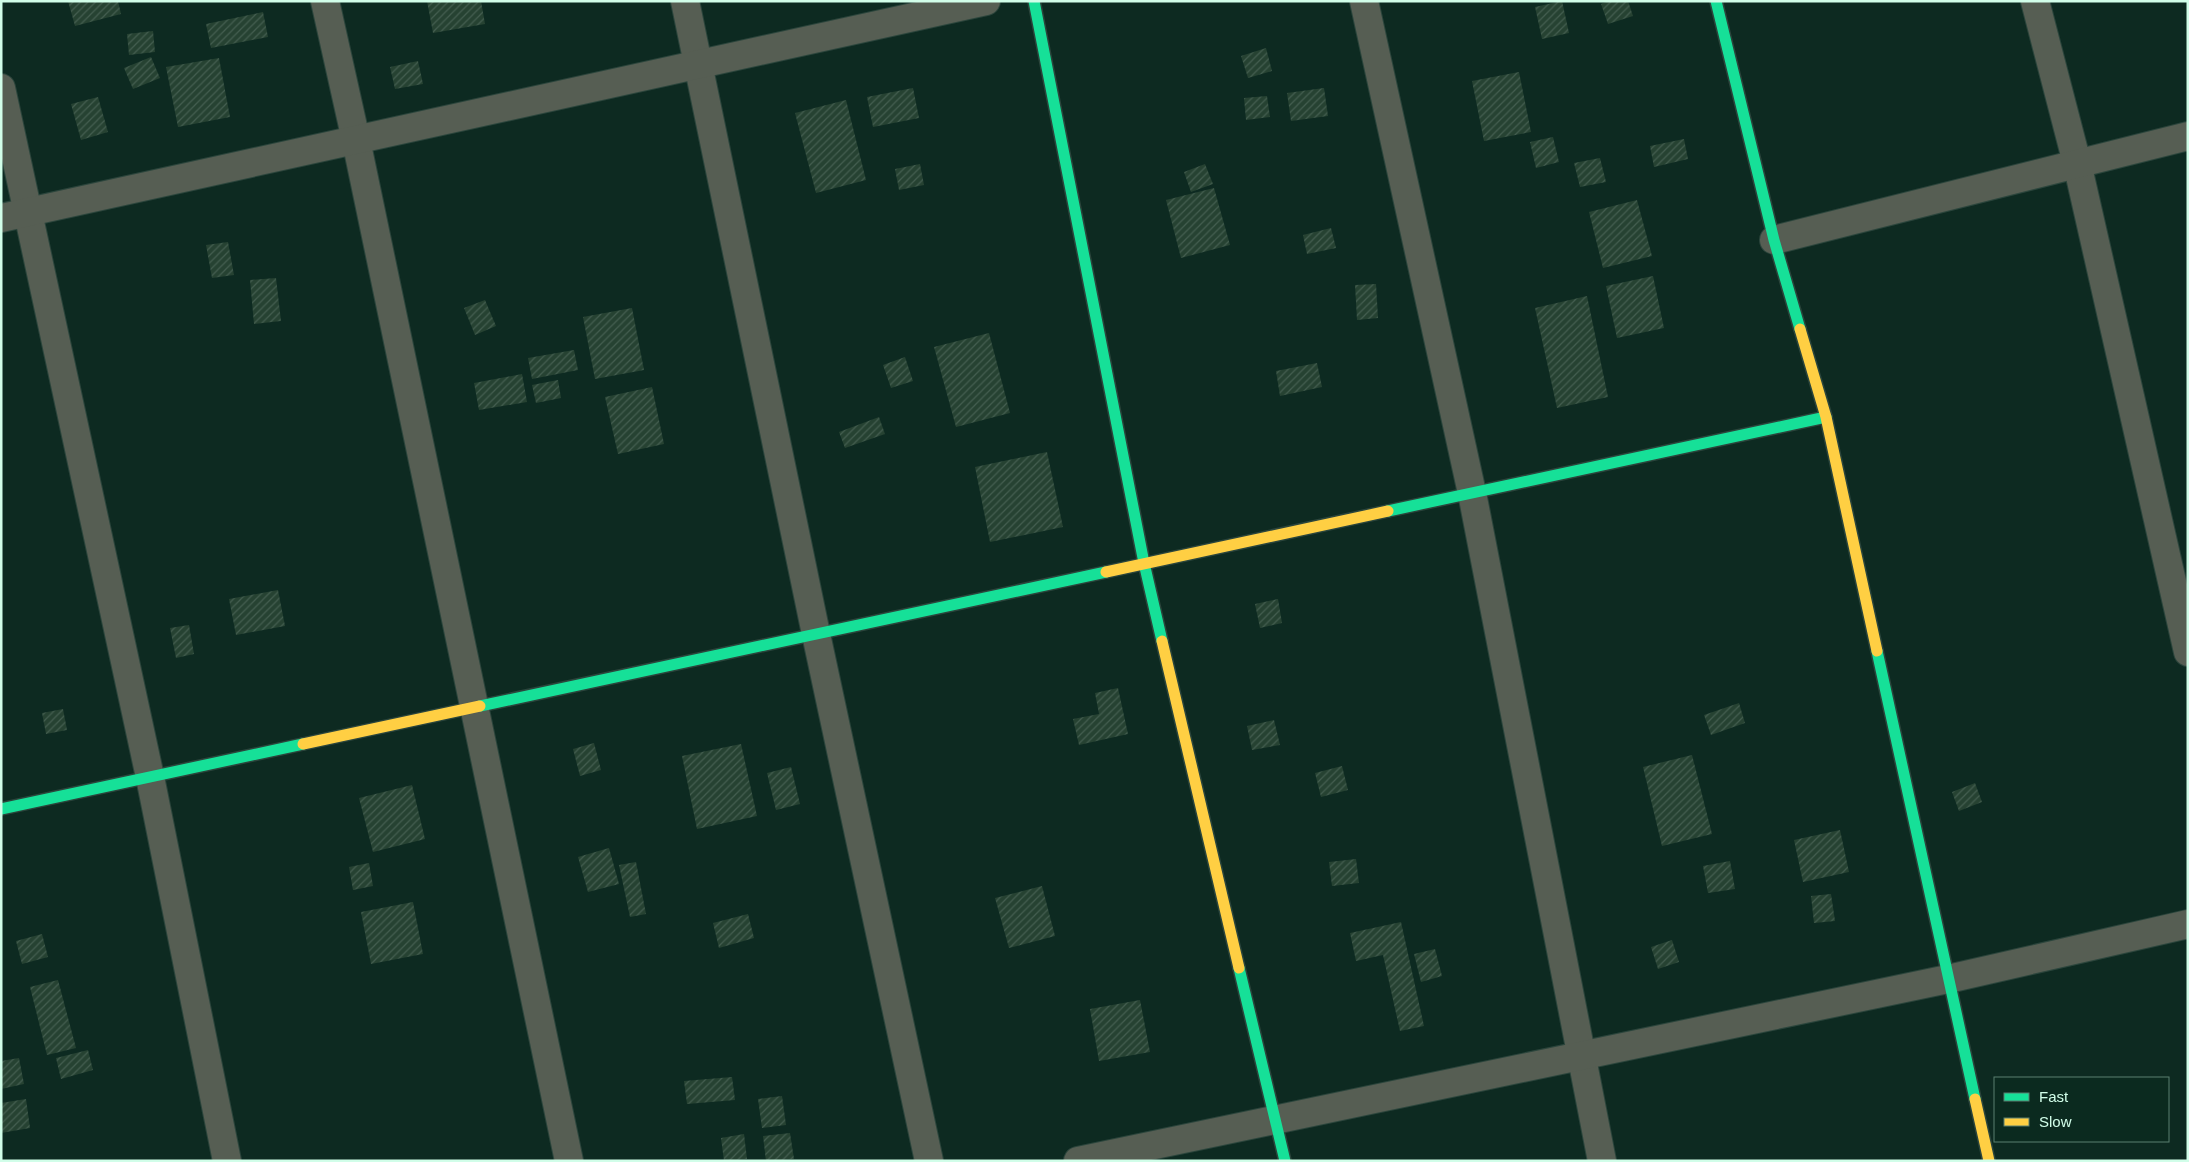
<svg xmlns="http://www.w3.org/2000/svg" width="2189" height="1162" font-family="Arial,sans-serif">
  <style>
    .building { fill: url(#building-hatch) }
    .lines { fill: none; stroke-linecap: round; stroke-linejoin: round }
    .street-casing { stroke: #2b453c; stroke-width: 30 }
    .fast-casing { stroke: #2b453c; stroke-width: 14 }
    .slow-casing { stroke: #2b453c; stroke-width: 14 }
    .street { stroke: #565e53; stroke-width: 28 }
    .fast { stroke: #16e098; stroke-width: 11 }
    .slow { stroke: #ffcf43; stroke-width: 11 }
  </style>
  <defs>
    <pattern id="building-hatch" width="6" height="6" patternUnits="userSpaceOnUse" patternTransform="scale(1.25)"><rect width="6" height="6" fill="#264232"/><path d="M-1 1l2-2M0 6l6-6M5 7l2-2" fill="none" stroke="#445e50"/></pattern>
  </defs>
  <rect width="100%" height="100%" fill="#0d2a21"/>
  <g class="building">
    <polygon points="68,1 118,1 121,14 75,26"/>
    <polygon points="427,1 481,1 485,24 433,33"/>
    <polygon points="1562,1 1569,33 1542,39 1535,7"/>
    <polygon points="1609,1 1628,1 1633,16 1608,24 1601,4"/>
    <polygon points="263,12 268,37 211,48 206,24"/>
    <polygon points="153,31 155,52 129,55 127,34"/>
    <polygon points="1266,48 1272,71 1248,78 1241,56"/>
    <polygon points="151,57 160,78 133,89 124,68"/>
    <polygon points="219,58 230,117 178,127 166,67"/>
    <polygon points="418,61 423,84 395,89 390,67"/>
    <polygon points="1519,72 1531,132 1484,141 1472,81"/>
    <polygon points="913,88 919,118 873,127 867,97"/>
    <polygon points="1324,88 1328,116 1291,121 1287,93"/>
    <polygon points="1267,96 1270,117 1246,120 1244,98"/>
    <polygon points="98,97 108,132 81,140 71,104"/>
    <polygon points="846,100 866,180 816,193 795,113"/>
    <polygon points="1553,137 1559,162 1536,168 1530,142"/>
    <polygon points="1684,139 1688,159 1654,167 1650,146"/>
    <polygon points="1600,158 1606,182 1580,187 1574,163"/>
    <polygon points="920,164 924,185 899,190 895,169"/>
    <polygon points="1205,164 1213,184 1191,192 1184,172"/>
    <polygon points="1214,188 1230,245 1181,258 1166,200"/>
    <polygon points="1637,200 1652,256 1603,268 1589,212"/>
    <polygon points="1331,228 1336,248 1307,254 1303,235"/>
    <polygon points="228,242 234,275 212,278 206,245"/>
    <polygon points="1653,276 1664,328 1617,338 1606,286"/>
    <polygon points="276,278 281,321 254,324 250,280"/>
    <polygon points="1376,284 1378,318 1357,320 1355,285"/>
    <polygon points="1587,296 1608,397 1557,408 1535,308"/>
    <polygon points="485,300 496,326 475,335 464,308"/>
    <polygon points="632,308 644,370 595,379 583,317"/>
    <polygon points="989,333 1010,413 956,427 934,347"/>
    <polygon points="574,350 578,370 532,379 528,358"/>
    <polygon points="905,357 913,381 891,388 883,365"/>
    <polygon points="1317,363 1322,387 1280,396 1276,371"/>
    <polygon points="522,374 527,402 479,410 474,383"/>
    <polygon points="558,380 561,398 536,403 532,385"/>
    <polygon points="652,387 664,444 618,454 605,397"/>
    <polygon points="879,417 885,434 845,448 839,432"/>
    <polygon points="1047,452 1063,527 990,542 975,467"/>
    <polygon points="278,590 285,626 236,635 229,599"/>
    <polygon points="1278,599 1282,623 1260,628 1255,604"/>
    <polygon points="189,625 194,654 176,658 170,628"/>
    <polygon points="1118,688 1128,734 1079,745 1073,719 1099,714 1095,693"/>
    <polygon points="1739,703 1745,723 1711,735 1704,715"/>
    <polygon points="63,709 67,730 46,734 42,713"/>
    <polygon points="1274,720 1280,745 1252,750 1247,726"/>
    <polygon points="594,743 601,770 580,776 573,749"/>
    <polygon points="741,744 757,816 697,829 682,756"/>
    <polygon points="1692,755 1712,834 1662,846 1643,767"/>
    <polygon points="1342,766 1348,790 1321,797 1315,773"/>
    <polygon points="791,767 800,804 776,810 767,773"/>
    <polygon points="1975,783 1982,802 1959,811 1952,792"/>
    <polygon points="412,785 425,839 373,852 359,798"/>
    <polygon points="1840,830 1849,872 1803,882 1794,840"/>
    <polygon points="609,848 619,884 588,892 578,857"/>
    <polygon points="1356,859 1359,883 1332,886 1329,862"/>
    <polygon points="1730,861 1735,889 1708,893 1703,866"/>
    <polygon points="636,862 646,914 630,917 619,865"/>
    <polygon points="369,863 373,886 353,890 349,867"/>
    <polygon points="1042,886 1055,936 1009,948 995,898"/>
    <polygon points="1831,894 1835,921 1814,923 1811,896"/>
    <polygon points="413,902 423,954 371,964 361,912"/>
    <polygon points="748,914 754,938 719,948 713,923"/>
    <polygon points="1401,922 1424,1026 1400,1031 1383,955 1356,961 1350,933"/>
    <polygon points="42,934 48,957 22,964 16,941"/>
    <polygon points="1672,940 1679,962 1658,969 1651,947"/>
    <polygon points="1435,949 1442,976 1421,982 1414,954"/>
    <polygon points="58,980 76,1048 47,1055 30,987"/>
    <polygon points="1140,1000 1150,1052 1099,1061 1090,1009"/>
    <polygon points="88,1050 93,1070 61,1079 56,1058"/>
    <polygon points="19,1058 24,1084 1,1089 1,1061"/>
    <polygon points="732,1077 735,1100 687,1104 684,1081"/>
    <polygon points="782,1096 786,1125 762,1128 758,1099"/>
    <polygon points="26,1099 30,1128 1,1133 1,1103"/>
    <polygon points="790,1133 794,1159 766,1161 763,1136"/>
    <polygon points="744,1134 747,1159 724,1161 721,1138"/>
  </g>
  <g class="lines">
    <g class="street-casing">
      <g id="street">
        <polyline points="325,1 356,140 569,1161"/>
        <polyline points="685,1 816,634 929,1161"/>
        <polyline points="1364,1 1472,493 1602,1161"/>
        <polyline points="2035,1 2077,163 2188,652"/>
        <polyline points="1,88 150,777 227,1161"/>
        <polyline points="1,218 986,1"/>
        <polyline points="1774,240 2188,136"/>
        <polyline points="1078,1161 1948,979 2188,924"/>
      </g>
    </g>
    <g class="fast-casing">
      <g id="fast">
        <polyline points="1034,1 1144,563 1162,641"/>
        <polyline points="1716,1 1774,240 1800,329"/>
        <polyline points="1388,511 1826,417"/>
        <polyline points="1877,651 1975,1099"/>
        <polyline points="480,706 1106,572"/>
        <polyline points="1,809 303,744"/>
        <polyline points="1239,968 1285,1161"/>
      </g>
    </g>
    <g class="slow-casing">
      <g id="slow">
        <polyline points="1800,329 1826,417 1877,651"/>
        <polyline points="1106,572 1388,511"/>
        <polyline points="1162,641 1239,968"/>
        <polyline points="303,744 480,706"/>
        <polyline points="1975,1099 1989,1161"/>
      </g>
    </g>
    <use href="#street" class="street"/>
    <use href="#fast" class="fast"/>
    <use href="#slow" class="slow"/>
  </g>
  <rect width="2189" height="1162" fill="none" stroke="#d1fee9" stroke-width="5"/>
  <rect x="1994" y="1077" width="175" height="65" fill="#0b2a1f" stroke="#5a7f70"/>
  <rect x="2004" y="1093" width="25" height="8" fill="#16e098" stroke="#5a7f70"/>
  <text x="2039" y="1102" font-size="15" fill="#d1fee9">Fast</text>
  <rect x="2004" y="1118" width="25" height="8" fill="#ffcf43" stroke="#5a7f70"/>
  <text x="2039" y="1127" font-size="15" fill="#d1fee9">Slow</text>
</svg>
